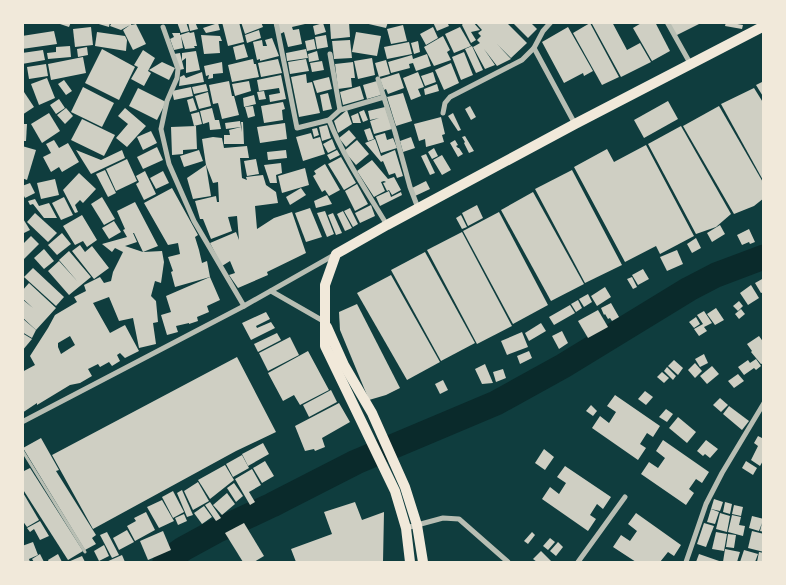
<svg xmlns="http://www.w3.org/2000/svg" width="786" height="585" font-family="'Roboto Condensed',sans-serif">
  <style>
    .lines { fill: none; stroke-linecap: round; stroke-linejoin: round }
    .river { stroke: #0a2a2b; stroke-width: 25 }
    .building { fill: #cfcfc3; fill-rule: evenodd }
    .service { stroke: #b8beb3; stroke-width: 3 }
    .minor { stroke: #b8beb3; stroke-width: 5 }
    .secondary { stroke: #f1e9da; stroke-width: 10 }
  </style>
  <rect width="100%" height="100%" fill="#0f3d3e"/>
  <g class="lines">
    <polyline class="river" points="165,562 183,549 216,531 272,505 356,462 496,403 563,366 689,289 716,275 764,257"/>
  </g>
  <g class="building">
    <polygon points="54,22 71,22 69,27"/>
    <polygon points="92,22 110,22 109,27"/>
    <polygon points="112,22 132,22 131,25 136,24 146,44 133,50 123,30 130,25 121,30 110,26"/>
    <polygon points="177,22 186,22 189,31 181,33"/>
    <polygon points="188,22 195,22 198,29 190,31"/>
    <polygon points="222,22 239,22 244,42 228,46"/>
    <polygon points="241,22 261,22 263,27 245,34"/>
    <polygon points="273,22 305,22 305,24 292,27 293,30 299,29 302,44 288,47 284,32 278,35"/>
    <polygon points="349,22 350,37 331,39 330,24"/>
    <polygon points="360,22 388,22 386,28"/>
    <polygon points="433,22 447,22 449,26 437,31"/>
    <polygon points="464,22 473,22 480,30 471,32 476,40 471,43 462,25"/>
    <polygon points="475,22 506,22 527,43 511,58 497,44 511,59 497,66 484,49 495,65 485,69 473,47 480,43 477,40 481,36 478,33 482,30"/>
    <polygon points="512,22 530,22 537,29 528,38"/>
    <polygon points="591,22 612,22 627,50 640,43 651,62 621,77"/>
    <polygon points="643,22 655,22 670,51 652,61 633,28"/>
    <polygon points="669,22 703,22 675,36"/>
    <polygon points="726,22 743,25 742,29 725,26"/>
    <polygon points="218,23 220,30 206,33 203,28"/>
    <polygon points="323,23 326,32 315,35 313,26"/>
    <polygon points="590,23 619,77 602,85 573,33"/>
    <polygon points="403,25 407,41 391,44 387,29"/>
    <polygon points="91,27 93,45 75,47 73,29"/>
    <polygon points="433,27 438,38 426,45 420,34"/>
    <polygon points="460,27 471,46 454,53 445,34"/>
    <polygon points="568,27 593,71 584,76 583,73 564,83 542,42"/>
    <polygon points="259,30 261,38 247,43 245,35"/>
    <polygon points="54,31 57,44 22,49 22,36"/>
    <polygon points="97,32 125,36 127,40 126,51 95,46"/>
    <polygon points="189,32 190,33 194,32 197,46 194,46 195,48 185,49 181,36 183,48 174,50 170,39 174,37 172,33 180,33 180,35"/>
    <polygon points="356,32 381,36 377,56 352,52"/>
    <polygon points="201,35 220,36 222,41 219,41 220,53 204,54"/>
    <polygon points="326,35 328,47 317,49 315,37"/>
    <polygon points="443,36 450,50 447,52 451,60 434,66 424,47"/>
    <polygon points="272,38 279,56 260,61 260,59 257,60 253,42 262,40 263,46 267,46 265,40"/>
    <polygon points="314,39 316,49 307,51 305,41"/>
    <polygon points="350,40 352,58 334,59 332,41"/>
    <polygon points="418,41 420,52 414,54 411,43"/>
    <polygon points="409,42 412,54 387,59 384,47"/>
    <polygon points="244,44 248,57 236,60 233,47"/>
    <polygon points="70,46 71,57 48,59 47,53 56,52 56,47"/>
    <polygon points="472,46 483,70 476,73 465,49"/>
    <polygon points="87,47 88,55 78,57 77,49"/>
    <polygon points="102,49 135,67 119,100 85,83"/>
    <polygon points="306,49 308,58 287,61 286,53"/>
    <polygon points="43,50 45,60 22,64 22,53"/>
    <polygon points="143,50 155,58 148,71 151,73 144,86 131,79 138,67 134,65"/>
    <polygon points="196,51 200,70 186,73 186,58 182,61 182,53"/>
    <polygon points="317,51 319,60 309,62 308,54"/>
    <polygon points="464,52 473,75 461,80 452,57"/>
    <polygon points="180,53 184,69 179,70 174,54"/>
    <polygon points="427,54 431,66 416,71 413,63 409,64 410,68 391,73 388,62 412,55 413,59"/>
    <polygon points="83,57 86,73 51,80 48,64"/>
    <polygon points="372,58 375,75 358,79 354,61"/>
    <polygon points="253,59 254,64 256,64 259,77 232,82 228,65"/>
    <polygon points="278,59 282,73 261,77 258,63"/>
    <polygon points="306,59 309,71 290,74 288,62"/>
    <polygon points="386,60 390,74 379,77 375,63"/>
    <polygon points="322,61 324,70 312,72 310,63"/>
    <polygon points="162,62 175,68 169,80 149,70"/>
    <polygon points="222,62 223,73 213,74 213,78 208,79 209,75 206,76 204,66"/>
    <polygon points="353,62 355,78 351,78 352,87 338,89 335,64"/>
    <polygon points="451,63 459,83 444,90 435,70"/>
    <polygon points="46,64 48,76 29,79 27,67"/>
    <polygon points="202,72 204,82 179,86 180,77 184,75 186,78"/>
    <polygon points="418,72 424,87 418,89 421,96 411,100 403,78"/>
    <polygon points="433,72 436,82 425,86 421,76"/>
    <polygon points="399,73 404,88 388,94 386,89 384,90 380,79"/>
    <polygon points="306,74 307,83 312,82 320,113 299,117 291,77"/>
    <polygon points="281,75 286,99 270,102 269,95 280,93 279,88 259,91 257,80"/>
    <polygon points="329,77 332,89 317,93 313,81"/>
    <polygon points="47,78 55,98 39,105 31,84"/>
    <polygon points="64,80 72,91 66,95 58,84"/>
    <polygon points="229,81 232,96 234,96 239,115 222,119 218,103 213,104 209,85"/>
    <polygon points="249,81 251,91 235,96 232,84"/>
    <polygon points="377,81 381,95 367,99 363,85"/>
    <polygon points="764,81 764,98 756,85"/>
    <polygon points="206,84 208,91 194,94 192,87"/>
    <polygon points="437,84 439,91 425,95 424,89"/>
    <polygon points="360,86 364,99 343,105 340,92"/>
    <polygon points="83,87 114,103 102,127 71,112"/>
    <polygon points="191,87 193,96 174,100 172,91"/>
    <polygon points="138,88 166,102 157,120 129,106"/>
    <polygon points="754,88 764,104 764,182 721,104"/>
    <polygon points="22,89 34,107 22,115"/>
    <polygon points="264,91 266,99 259,100 257,92"/>
    <polygon points="208,92 211,106 199,109 195,96"/>
    <polygon points="328,93 332,109 323,111 320,95"/>
    <polygon points="403,93 412,121 396,126 387,97"/>
    <polygon points="254,95 256,104 244,107 243,98"/>
    <polygon points="193,98 197,110 190,112 187,100"/>
    <polygon points="59,99 65,108 56,114 50,105"/>
    <polygon points="668,101 678,119 644,138 634,120"/>
    <polygon points="283,102 285,109 282,110 283,120 264,123 261,106"/>
    <polygon points="253,106 255,116 248,118 245,107"/>
    <polygon points="470,106 476,117 471,120 465,109"/>
    <polygon points="719,106 764,184 764,198 754,206 734,214 683,126"/>
    <polygon points="385,107 392,129 374,134 370,121 379,118 370,120 368,111"/>
    <polygon points="66,108 73,116 65,124 57,115"/>
    <polygon points="125,108 146,126 127,147 116,138 128,124 118,116"/>
    <polygon points="212,108 215,120 219,120 221,129 210,130 209,122 203,124 200,111"/>
    <polygon points="347,110 352,124 338,133 334,121"/>
    <polygon points="364,110 368,120 363,122 359,112"/>
    <polygon points="199,112 202,124 194,126 191,114"/>
    <polygon points="49,113 60,131 42,143 31,124"/>
    <polygon points="358,113 361,123 353,123 351,116"/>
    <polygon points="453,113 461,130 458,131 448,116"/>
    <polygon points="441,117 445,134 442,135 444,142 426,147 425,139 419,141 414,124"/>
    <polygon points="82,119 115,135 104,156 71,140"/>
    <polygon points="240,121 241,127 226,129 225,123"/>
    <polygon points="241,122 243,122 244,144 224,144 224,135 230,135 229,130 241,127 242,132"/>
    <polygon points="285,123 287,139 260,143 257,127"/>
    <polygon points="22,124 27,124 26,141 22,141"/>
    <polygon points="327,125 331,138 322,141 319,127"/>
    <polygon points="196,126 197,149 183,150 183,154 172,155 171,127"/>
    <polygon points="681,126 731,214 716,227 696,234 648,144"/>
    <polygon points="317,128 319,135 314,137 312,129"/>
    <polygon points="370,128 374,139 368,141 364,130"/>
    <polygon points="349,130 356,138 346,147 339,138"/>
    <polygon points="151,131 157,143 143,150 137,137"/>
    <polygon points="311,133 313,139 320,137 325,154 303,161 296,137"/>
    <polygon points="385,133 387,140 393,138 397,148 381,153 375,136"/>
    <polygon points="465,136 474,151 469,153 464,143 465,142 462,137"/>
    <polygon points="213,137 222,138 224,148 247,146 249,158 240,158 242,178 247,180 246,177 263,175 266,185 276,192 278,203 255,206 257,229 274,218 292,212 306,253 267,272 268,275 238,288 229,275 235,273 230,261 222,266 210,243 236,232 239,240 237,216 228,217 232,231 211,239 203,219 200,219 195,201 216,196 217,202 219,202 218,182 213,183 206,165 202,139"/>
    <polygon points="411,137 415,148 403,152 400,141"/>
    <polygon points="332,139 336,149 328,153 323,144"/>
    <polygon points="375,139 381,156 395,150 403,176 397,178 395,173 389,175 383,161 381,162 365,143"/>
    <polygon points="54,140 59,148 68,143 79,162 62,172 59,167 51,172 43,157 51,153 46,144"/>
    <polygon points="357,140 369,154 356,165 344,151"/>
    <polygon points="455,140 458,145 456,146 458,148 459,148 463,154 458,157 450,143"/>
    <polygon points="646,145 694,236 660,254 656,246 625,262 574,167 607,149 614,162"/>
    <polygon points="22,146 36,150 27,180 22,178"/>
    <polygon points="157,147 163,160 143,169 137,157"/>
    <polygon points="434,148 438,156 432,159 428,152"/>
    <polygon points="76,150 101,160 122,150 125,158 91,174"/>
    <polygon points="199,150 203,161 184,167 180,156"/>
    <polygon points="286,150 287,158 268,160 267,152"/>
    <polygon points="337,150 340,155 330,160 327,155"/>
    <polygon points="426,154 435,173 430,175 421,156"/>
    <polygon points="442,155 451,170 442,175 433,160"/>
    <polygon points="341,157 356,183 344,190 328,164"/>
    <polygon points="127,159 137,181 116,191 106,169"/>
    <polygon points="256,159 259,174 247,176 244,161"/>
    <polygon points="372,160 388,179 394,177 401,190 392,195 389,190 387,191 383,183 386,182 384,181 381,182 385,191 374,197 357,171"/>
    <polygon points="281,163 282,173 276,175 277,183 270,183 264,165"/>
    <polygon points="325,164 340,190 329,196 325,190 322,192 313,176 316,174 314,171"/>
    <polygon points="206,165 211,196 193,199 187,178"/>
    <polygon points="305,168 309,185 282,193 278,176"/>
    <polygon points="105,170 116,193 108,197 96,174"/>
    <polygon points="572,170 622,265 585,283 535,189"/>
    <polygon points="145,171 156,194 144,200 136,184 139,182 136,176"/>
    <polygon points="163,171 169,183 156,189 150,178"/>
    <polygon points="79,173 96,189 83,203 80,200 75,205 78,212 75,213 63,190"/>
    <polygon points="55,179 59,195 41,199 37,183"/>
    <polygon points="426,181 430,189 415,196 412,188"/>
    <polygon points="30,183 35,193 25,198 22,192 22,186"/>
    <polygon points="357,184 368,204 355,211 345,191"/>
    <polygon points="172,188 198,235 195,237 199,250 202,263 207,261 210,277 175,287 171,272 173,271 168,257 180,254 178,243 168,245 144,203"/>
    <polygon points="301,188 306,195 290,205 286,197"/>
    <polygon points="389,191 391,197 401,192 402,195 380,206 376,197"/>
    <polygon points="533,192 584,284 551,301 501,210"/>
    <polygon points="327,195 332,204 316,208 314,201"/>
    <polygon points="64,197 73,215 61,220 52,203"/>
    <polygon points="102,197 115,219 104,225 91,204"/>
    <polygon points="35,199 39,206 49,203 57,218 44,218 33,204 30,205 28,201"/>
    <path d="M135 202 158 246 143 252 162 251 164 262 161 283 155 281 151 296 156 301 158 322 153 323 156 344 139 348 133 318 119 321 109 297 93 303 110 333 125 325 139 351 125 358 120 353 117 355 120 361 112 366 109 362 100 367 98 364 88 369 92 376 80 383 70 385 37 405V403L22 413V372L35 365 30 356 48 328 55 315 77 302 74 297 86 291 84 285 100 277 104 283 111 281 113 272 123 252 115 248 112 252 102 244 127 237 123 230 125 229 117 211ZM133 233H134L143 252 125 246 137 242ZM70 336 75 345 61 354 58 347V343Z"/>
    <polygon points="371,205 375,216 360,223 355,213"/>
    <polygon points="477,205 483,218 468,226 462,213"/>
    <polygon points="310,208 322,237 306,242 295,213"/>
    <polygon points="350,208 358,224 353,227 344,211"/>
    <polygon points="325,211 334,234 327,237 317,213"/>
    <polygon points="343,211 352,228 345,231 337,214"/>
    <polygon points="499,212 548,305 513,324 463,231"/>
    <polygon points="35,213 57,233 48,242 27,222"/>
    <polygon points="333,213 342,233 336,235 328,215"/>
    <polygon points="82,215 97,240 87,247 83,241 75,245 63,226"/>
    <polygon points="461,215 467,227 462,229 456,218"/>
    <polygon points="22,217 30,230 22,234"/>
    <polygon points="114,221 121,232 109,239 102,228"/>
    <polygon points="720,225 725,234 712,242 707,233"/>
    <polygon points="749,229 755,242 750,244 749,242 742,245 737,235"/>
    <polygon points="462,232 512,326 477,344 427,250"/>
    <polygon points="62,233 71,244 57,255 48,245"/>
    <polygon points="31,236 39,244 22,261 22,245"/>
    <polygon points="696,238 701,248 692,253 687,244"/>
    <polygon points="80,245 85,252 92,246 109,268 94,279 72,251"/>
    <polygon points="44,249 54,261 44,269 34,258"/>
    <polygon points="677,250 683,264 667,271 660,257"/>
    <polygon points="69,251 91,277 69,295 48,271 59,261 78,282 59,260"/>
    <polygon points="425,252 475,343 441,361 391,270"/>
    <polygon points="33,268 64,297 56,306 24,277"/>
    <polygon points="643,269 649,279 638,285 632,275"/>
    <polygon points="391,275 440,362 407,380 357,293"/>
    <polygon points="210,277 220,300 207,306 209,312 197,317 198,321 189,324 189,323 176,326 178,332 167,335 161,315 171,312 166,296"/>
    <polygon points="632,277 637,287 633,289 627,279"/>
    <polygon points="764,278 764,292 761,293 755,283"/>
    <polygon points="29,283 56,308 36,330 22,317 22,299 33,308 22,298 22,291"/>
    <polygon points="751,285 759,298 748,305 740,293"/>
    <polygon points="605,287 611,297 597,306 591,296"/>
    <polygon points="588,294 592,302 584,307 579,299"/>
    <polygon points="578,300 582,308 576,312 571,304"/>
    <polygon points="739,301 743,306 738,311 733,306"/>
    <polygon points="611,303 619,317 612,321 610,318 608,319 605,314 604,315 601,308"/>
    <polygon points="357,304 400,388 386,395 369,400 340,330 339,312"/>
    <polygon points="570,305 575,313 554,325 549,317"/>
    <polygon points="716,308 724,320 715,325 707,314"/>
    <polygon points="741,309 745,314 739,319 735,314"/>
    <polygon points="598,310 608,327 588,338 578,321"/>
    <polygon points="704,311 712,323 704,327 707,331 699,336 694,329 703,324 697,315"/>
    <polygon points="266,312 270,319 256,326 257,328 271,322 275,328 251,340 242,323"/>
    <polygon points="696,317 700,324 694,328 689,322"/>
    <polygon points="22,318 36,330 32,338 22,332"/>
    <polygon points="541,323 546,331 529,341 525,333"/>
    <polygon points="562,331 568,343 559,349 552,336"/>
    <polygon points="522,332 528,347 507,355 501,341"/>
    <polygon points="22,333 32,339 22,351"/>
    <polygon points="277,333 281,340 258,352 254,344"/>
    <polygon points="759,336 764,343 764,363 761,364 751,352 752,351 747,344"/>
    <polygon points="290,337 299,355 268,371 259,353"/>
    <polygon points="308,351 329,390 300,405 294,395 283,401 268,373"/>
    <polygon points="529,351 532,358 520,364 517,356"/>
    <polygon points="704,354 708,363 700,367 695,359"/>
    <polygon points="237,357 276,432 236,451 93,529 52,455"/>
    <polygon points="756,359 761,366 756,370 754,368 744,375 738,367 748,360 750,363"/>
    <polygon points="674,360 683,368 678,375 668,366"/>
    <polygon points="695,363 702,371 695,378 688,370"/>
    <polygon points="485,364 493,383 482,384 475,369"/>
    <polygon points="712,366 719,374 707,384 700,376"/>
    <polygon points="667,367 676,376 673,380 664,371"/>
    <polygon points="503,369 506,378 496,382 493,372"/>
    <polygon points="662,372 669,378 664,383 657,377"/>
    <polygon points="738,374 744,381 734,388 728,381"/>
    <polygon points="443,380 448,390 440,394 435,384"/>
    <polygon points="331,390 337,402 309,417 303,405"/>
    <polygon points="645,391 653,397 646,405 638,399"/>
    <polygon points="615,395 660,426 653,437 647,433 640,444 646,448 638,460 592,428 600,416 609,423 616,412 607,406"/>
    <polygon points="720,398 728,405 721,412 713,405"/>
    <polygon points="339,403 350,422 322,438 325,447 315,451 314,449 305,451 295,426"/>
    <polygon points="591,405 597,411 593,416 586,411"/>
    <polygon points="729,406 749,421 742,430 723,414"/>
    <polygon points="666,409 673,414 667,422 659,417"/>
    <polygon points="678,417 696,432 687,443 669,428"/>
    <polygon points="758,436 764,439 764,459 760,466 751,460 758,446 754,443"/>
    <polygon points="41,438 59,470 56,471 96,535 92,538 96,544 85,550 23,448"/>
    <polygon points="663,440 709,472 702,483 696,479 689,489 694,493 686,505 641,474 649,462 658,468 665,458 656,451"/>
    <polygon points="706,440 718,449 710,458 705,454 703,456 697,451"/>
    <polygon points="263,443 269,454 248,466 242,454"/>
    <polygon points="544,449 554,457 545,470 535,463"/>
    <polygon points="242,455 249,468 233,477 226,464"/>
    <polygon points="265,461 274,476 262,483 253,468"/>
    <polygon points="746,461 757,468 753,475 742,468"/>
    <polygon points="225,465 234,480 210,499 198,480"/>
    <polygon points="565,466 611,497 603,509 597,504 590,515 596,519 588,531 542,499 550,487 559,494 566,483 557,477"/>
    <polygon points="30,468 83,551 68,560 22,488 22,472"/>
    <polygon points="252,469 261,485 249,492 255,502 250,505 235,479"/>
    <polygon points="198,482 209,501 193,510 184,491"/>
    <polygon points="234,483 243,496 236,502 227,488"/>
    <polygon points="182,490 193,515 187,517 177,493"/>
    <polygon points="22,491 39,520 27,527 22,520"/>
    <polygon points="173,491 184,512 173,518 162,497"/>
    <polygon points="227,493 235,504 222,515 213,505"/>
    <polygon points="714,499 723,502 720,511 711,509"/>
    <polygon points="162,500 174,521 159,528 147,507"/>
    <polygon points="210,502 221,518 216,521 205,505"/>
    <polygon points="355,502 362,520 384,512 383,562 296,562 291,549 332,534 324,512"/>
    <polygon points="725,502 732,504 730,514 723,512"/>
    <polygon points="734,505 743,507 741,516 732,514"/>
    <polygon points="204,506 212,517 202,524 194,513"/>
    <polygon points="711,509 719,512 715,524 707,522"/>
    <polygon points="146,512 155,530 135,541 127,526 136,521 134,518"/>
    <polygon points="636,513 681,545 674,556 668,552 660,562 636,562 613,547 621,535 630,541 637,531 628,524"/>
    <polygon points="720,513 730,516 727,532 716,529"/>
    <polygon points="184,514 187,521 178,525 175,518"/>
    <polygon points="732,515 741,517 739,525 745,526 743,536 728,532"/>
    <polygon points="752,516 764,519 764,532 760,531 762,523 759,531 749,528"/>
    <polygon points="40,521 49,536 40,540 34,529 30,532 27,528"/>
    <polygon points="244,523 264,556 254,562 243,562 225,533"/>
    <polygon points="704,523 714,526 706,547 697,544"/>
    <polygon points="127,530 134,542 119,550 113,538"/>
    <polygon points="163,531 171,550 148,560 140,541"/>
    <polygon points="752,531 764,534 764,552 748,548"/>
    <polygon points="107,532 119,555 112,558 100,535"/>
    <polygon points="532,532 535,535 528,544 524,541"/>
    <polygon points="716,532 727,534 724,551 712,549"/>
    <polygon points="728,534 736,535 734,548 726,547"/>
    <polygon points="550,538 555,542 548,550 543,546"/>
    <polygon points="33,542 38,555 29,559 30,562 22,562 22,546"/>
    <polygon points="558,542 563,547 556,556 550,551"/>
    <polygon points="104,545 109,556 99,561 94,551"/>
    <polygon points="725,549 740,552 737,562 723,562"/>
    <polygon points="744,550 758,554 755,562 740,562"/>
    <polygon points="541,551 551,561 549,562 537,562 533,559"/>
    <polygon points="759,552 764,553 764,562 757,562"/>
    <polygon points="40,554 44,562 34,562 32,559"/>
    <polygon points="58,554 62,562 49,562 48,560"/>
    <polygon points="699,554 722,562 696,562"/>
    <polygon points="122,555 125,562 106,562"/>
    <polygon points="82,556 85,562 68,562"/>
  </g>
  <g class="lines">
    <polyline class="service" points="22,450 85,552"/>
    <g class="minor">
      <path d="M276 22 297 128 329 120C344 158 366 190 387 225"/>
      <polyline points="667,22 690,63"/>
      <polyline points="163,27 178,69 177,78 167,101 161,129 169,164 194,221 244,306"/>
      <polyline points="534,48 575,124"/>
      <polyline points="378,79 395,132 410,187 418,208"/>
      <polyline points="340,110 384,97"/>
      <polyline points="443,113 445,103 450,97 522,60 534,48 543,31 551,22"/>
      <polyline points="329,120 340,110 330,54"/>
      <polyline points="271,291 325,322"/>
      <polyline points="22,422 244,306 334,255"/>
      <polyline points="406,528 443,518 459,519 508,562"/>
      <polyline points="578,562 625,497"/>
      <polyline points="686,562 706,504 722,473 764,403"/>
    </g>
    <g class="secondary">
      <polyline points="327,327 344,365 372,413 405,487 417,525 423,562"/>
      <polyline points="410,562 406,528 395,491 325,346 325,285 336,254 387,225 575,124 764,26"/>
    </g>
  </g>
  <rect width="786" height="585" fill="none" stroke="#f1e9da" stroke-width="48"/>
</svg>
